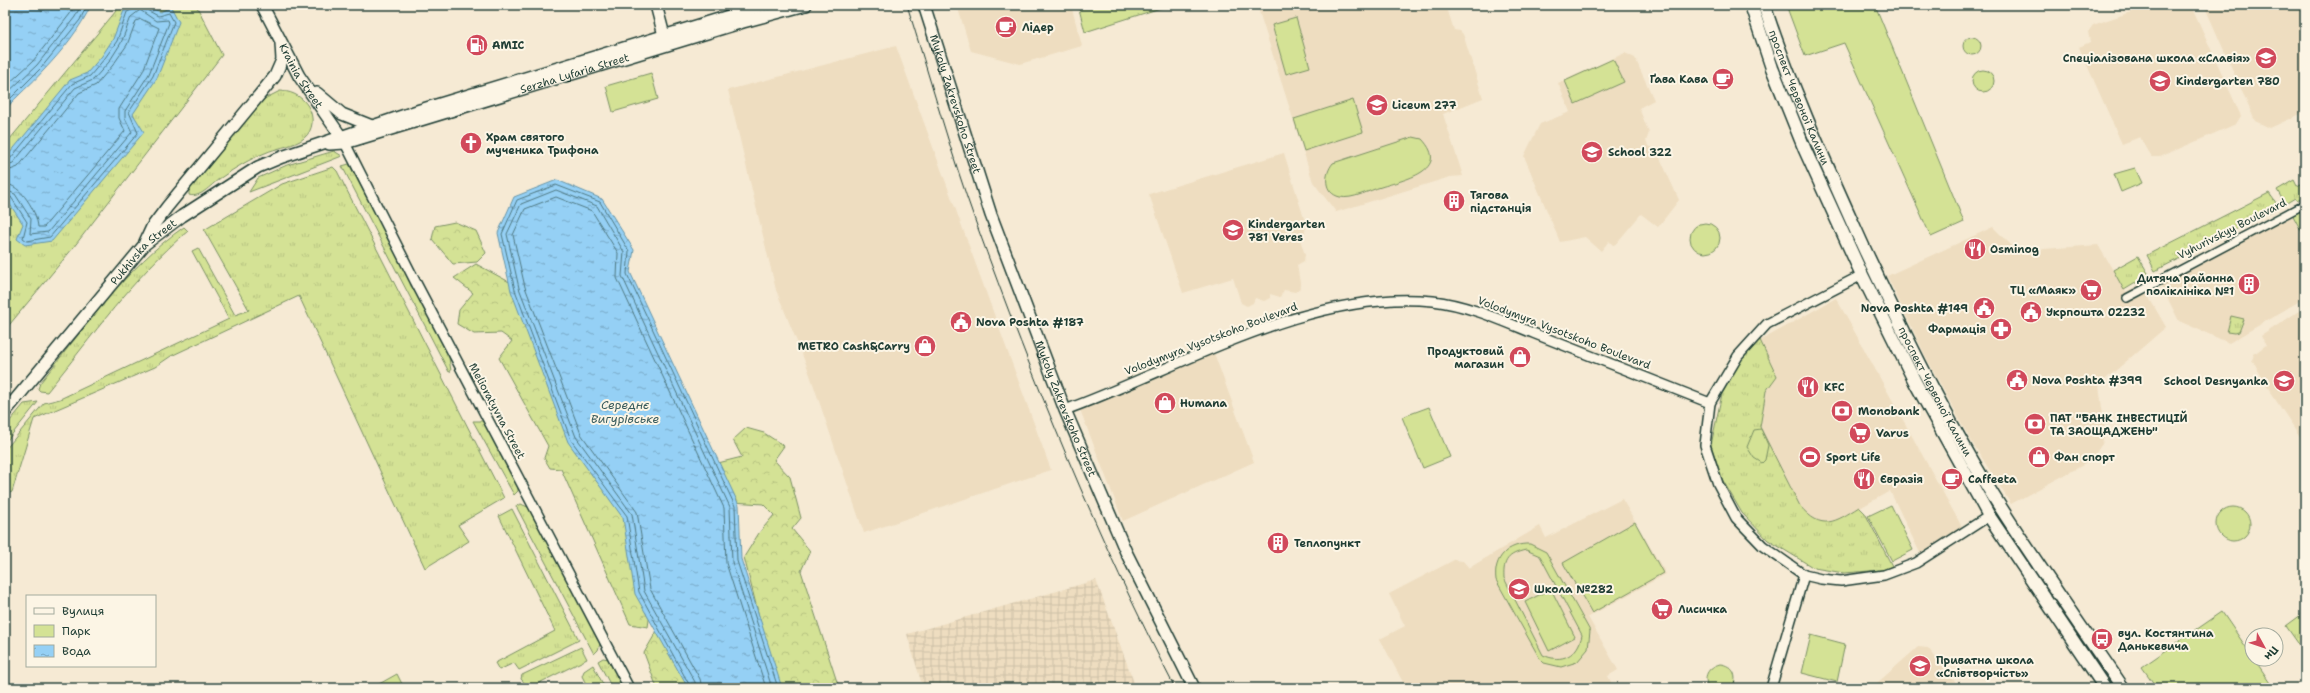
<svg xmlns="http://www.w3.org/2000/svg" width="2310" height="693" font-family="'Shantell Sans',sans-serif">
  <style>
    .built { fill: #eeddc0 }
    .industrial { fill: url(#industrial-grid) }
    .grass { fill: url(#grass-tufts); stroke: #7a9064 }
    .forest { fill: url(#forest-crowns); stroke: #7a9064 }
    .park { fill: #d4e295; stroke: #7a9064; fill-rule: evenodd }
    .water { fill: url(#water-ripples); stroke: #6695a8 }
    .lines { fill: none; stroke-linecap: round; stroke-linejoin: round }
    .shore { stroke: #4e7881; stroke-width: 1 }
    .pedestrian-casing { stroke: #1f3d34; stroke-width: 10 }
    .minor-casing { stroke: #1f3d34; stroke-width: 12 }
    .tertiary-casing { stroke: #1f3d34; stroke-width: 14 }
    .secondary-casing { stroke: #1f3d34; stroke-width: 15 }
    .pedestrian { stroke: #fcf5e5; stroke-width: 7 }
    .minor { stroke: #fcf5e5; stroke-width: 9 }
    .tertiary { stroke: #fcf5e5; stroke-width: 11 }
    .secondary { stroke: #fcf5e5; stroke-width: 12 }
    .tram { stroke: #1f3d34; stroke-width: 1 }
    .labels { text-anchor: middle; dominant-baseline: central; stroke-width: 4; stroke-linejoin: round; paint-order: stroke }
    .poi-label { font-size: 11px; font-weight: bold; fill: #1f3d34; stroke: #fcf5e5; text-anchor: start }
    .street-label { font-size: 11px; fill: #1f3d34; stroke: #fcf5e5 }
    .water-label { font-size: 12px; font-style: italic; fill: #375a5b; stroke: #fcf5e5 }
  </style>
  <defs>
    <pattern id="industrial-grid" width="8" height="8" patternUnits="userSpaceOnUse"><rect width="8" height="8" fill="#eeddc0"/><path d="M0 4h8M4 0v8" fill="none" stroke="#ccbfa6"/></pattern>
    <pattern id="grass-tufts" width="24" height="20" patternUnits="userSpaceOnUse"><rect width="24" height="20" fill="#d4e295"/><path d="M3 7l-1-3M5 7V3M7 7l1-3M15 17l-1-3M17 17v-4M19 17l1-3" fill="none" stroke="#b6c381"/></pattern>
    <pattern id="forest-crowns" width="20" height="18" patternUnits="userSpaceOnUse"><rect width="20" height="18" fill="#d4e295"/><path d="M2 6a3 3 0 1 1 6 0M12 15a3 3 0 1 1 6 0" fill="none" stroke="#b6c381"/></pattern>
    <pattern id="water-ripples" width="26" height="14" patternUnits="userSpaceOnUse"><rect width="26" height="14" fill="#95d0f5"/><path d="M2 4q2-2 4 0t4 0M15 11q2-2 4 0t4 0" fill="none" stroke="#79aac7"/></pattern>
  </defs>
  <rect width="100%" height="100%" fill="#f6ead4"/>
  <filter id="ink" filterUnits="userSpaceOnUse"><feTurbulence type="fractalNoise" baseFrequency=".025" numOctaves="2"/><feDisplacementMap in="SourceGraphic" scale="8" xChannelSelector="R" yChannelSelector="G"/><feConvolveMatrix kernelMatrix="1 2 1 2 8 2 1 2 1" color-interpolation-filters="sRGB"/></filter>
  <g filter="url(#ink)">
    <g class="built">
      <polygon points="957,5 1071,5 1082,46 1020,64 971,51"/>
      <polygon points="1257,5 1446,5 1454,30 1460,31 1463,34 1483,98 1443,114 1463,176 1450,177 1336,212 1313,182"/>
      <polygon points="2151,5 2191,5 2241,116 2236,124 2160,157 2152,157 2140,137 2122,144 2079,47 2090,42 2088,32 2093,25"/>
      <polygon points="2204,5 2305,5 2305,112 2270,128 2255,121"/>
      <polygon points="896,46 1051,470 864,533 808,369 776,290 728,90"/>
      <polygon points="1625,53 1635,58 1654,100 1639,108 1649,133 1646,141 1648,146 1656,149 1679,200 1658,227 1641,214 1614,246 1609,241 1601,251 1585,237 1560,242 1524,156 1540,124 1570,112 1558,83"/>
      <polygon points="1284,153 1306,225 1305,232 1299,236 1305,255 1304,261 1297,265 1301,288 1295,292 1284,290 1280,297 1270,294 1270,298 1264,301 1255,298 1253,303 1247,306 1241,303 1233,278 1183,293 1149,194"/>
      <polygon points="2291,213 2305,241 2305,291 2298,302 2229,343 2179,321 2159,281"/>
      <polygon points="1993,227 2011,245 2025,255 2044,249 2098,245 2126,292 2141,284 2166,327 2099,385 2105,431 2102,444 2095,454 2085,464 2011,504 1970,439 1926,357 1887,276"/>
      <polygon points="1836,298 1962,527 1920,553 1890,491 1835,522 1821,523 1807,515 1800,506 1760,427 1766,391 1777,376 1760,341"/>
      <polygon points="2305,307 2305,444 2273,396 2252,360 2254,354 2266,345 2261,336"/>
      <polygon points="1214,353 1254,462 1123,521 1079,407"/>
      <polygon points="1622,499 1666,574 1588,617 1618,670 1608,676 1614,688 1406,688 1380,639 1405,626 1389,594 1454,560 1463,561 1469,568 1540,526 1546,538"/>
      <polygon points="1918,647 1928,648 1960,688 1880,688 1876,684"/>
    </g>
    <polygon class="industrial" points="1096,580 1136,688 923,688 907,634"/>
    <g class="grass">
      <polygon points="121,5 196,5 222,55 73,248 5,330 5,145"/>
      <path d="M280 91C310 91 324 127 300 141 289 147 276 148 265 153 250 159 235 168 222 177 212 183 201 199 189 195V188L264 99Z"/>
      <polygon points="334,151 342,156 249,192 258,178 287,165"/>
      <polygon points="349,164 448,351 451,371 449,372 342,166"/>
      <polygon points="333,167 337,171 504,498 458,525 469,541 425,568 299,296 171,356 155,367 34,419 12,492 5,495 5,450 44,403 60,399 229,319 192,251 198,248 235,315 249,310 204,230 282,184"/>
      <polygon points="2294,180 2297,186 2305,182 2305,196 2297,201 2295,198 2285,204 2277,190"/>
      <polygon points="2269,193 2279,207 2155,271 2147,255"/>
      <path d="M184 227 188 231C134 276 92 337 47 392L40 391 38 389 40 383C84 329 126 267 184 227Z"/>
      <polygon points="2138,256 2149,275 2124,290 2113,270"/>
      <polygon points="2231,316 2244,319 2239,332 2234,333 2227,332"/>
      <path d="M1759 338 1777 376 1766 391 1760 427 1800 506C1822 532 1835 522 1859 507L1865 513 1892 566 1882 570 1844 573 1814 568 1768 540 1742 513 1722 479 1711 445 1722 394 1741 359Z"/>
      <polygon points="38,402 5,443 5,427 24,404"/>
      <polygon points="473,421 484,421 518,483 518,491 514,495"/>
      <polygon points="521,504 532,509 601,641 598,650 594,654 516,506"/>
      <polygon points="512,509 579,640 519,670 514,663 499,670 495,663 555,631 499,516"/>
      <polygon points="2305,612 2305,653 2286,626"/>
      <polygon points="581,647 587,659 529,688 521,679 522,675"/>
      <polygon points="603,658 609,659 627,688 612,688 598,661"/>
      <polygon points="593,665 605,688 588,688 582,676 584,671"/>
      <polygon points="397,674 404,688 372,688"/>
    </g>
    <g class="forest">
      <polygon points="2305,208 2305,236 2304,236 2292,214"/>
      <polygon points="455,222 476,231 486,253 477,262 453,264 432,239 435,226"/>
      <polygon points="476,264 515,285 636,526 652,599 648,627 630,624 561,469 550,468 544,458 548,446 499,358 512,341 501,333 474,334 457,324 459,310 473,293 454,278"/>
      <polygon points="746,428 764,433 784,446 774,460 790,477 801,518 792,529 810,551 801,571 839,688 777,688 744,557 759,533 774,515 763,504 732,502 714,464 742,457 733,440"/>
      <polygon points="658,629 690,688 657,688 644,653"/>
    </g>
    <g class="park">
      <polygon points="1078,5 1170,5 1085,32"/>
      <polygon points="1786,5 1875,5 1964,222 1931,237 1844,43 1805,56"/>
      <polygon points="1296,18 1310,67 1286,74 1272,25"/>
      <circle cx="1972" cy="46" r="9"/>
      <polygon points="1613,59 1624,82 1575,104 1565,81"/>
      <circle cx="1983" cy="81" r="11"/>
      <polygon points="651,73 658,99 613,112 606,86"/>
      <polygon points="1353,100 1363,132 1304,151 1294,119"/>
      <path d="M1413 137 1422 139C1452 171 1403 180 1381 187 1370 190 1352 200 1340 197 1323 193 1324 174 1333 163Z"/>
      <polygon points="2135,168 2142,183 2121,192 2114,174"/>
      <circle cx="1705" cy="238" r="15"/>
      <polygon points="1429,407 1450,457 1423,468 1402,417"/>
      <polygon points="1761,429 1768,445 1765,460 1762,463 1754,458 1747,447 1754,430"/>
      <polygon points="1891,505 1913,550 1892,561 1868,516"/>
      <circle cx="2233" cy="524" r="17"/>
      <polygon points="1635,522 1663,573 1592,613 1563,563"/>
      <path d="M1530 544 1546 552 1590 631 1588 649 1577 662 1561 667 1544 663 1540 659 1496 580C1493 558 1508 543 1530 544ZM1526 550 1540 556 1582 635C1578 655 1562 664 1543 655L1504 578C1503 560 1508 554 1526 550Z"/>
      <polygon points="1551,589 1575,637 1549,651 1525,602"/>
      <polygon points="2222,612 2274,688 2157,688 2142,667"/>
      <polygon points="1811,635 1845,644 1837,682 1802,673"/>
      <path d="M1720 664C1733 665 1739 677 1732 688H1709C1702 677 1708 667 1720 664Z"/>
    </g>
    <g class="water">
      <path d="M5 5H91C80 29 62 51 44 70 32 84 17 95 5 110Z"/>
      <polygon points="147,5 160,12 171,7 179,22 157,78 133,114 144,132 52,241 25,245 17,239 23,224 5,197 5,159 70,80 87,73 102,56 113,39 125,8"/>
      <polygon points="557,180 602,199 634,250 630,272 739,505 741,559 782,688 688,688 635,594 623,518 568,442 511,291 498,233 514,197"/>
    </g>
    <g class="lines">
      <g class="shore">
        <polyline points="5,87 33,61 70,14 75,5"/>
        <polyline points="5,95 37,65 75,17 81,5"/>
        <polyline points="5,104 41,68 80,20 87,5"/>
        <polyline points="5,161 10,159 72,84 90,76 105,58 117,41 127,12 134,9 135,5"/>
        <polyline points="5,166 13,163 75,88 93,80 109,62 121,43 131,17 140,10 156,21 168,20 169,23 149,74 125,111 125,118 132,132 48,232 30,234 31,219 15,194 5,190"/>
        <path d="M5 172 18 167 79 93 96 85 113 65 127 45 136 21 141 19 159 28 143 71 119 109V118L125 131 44 227H38C37 212 21 184 5 184"/>
        <polyline points="5,195 11,197 27,222 23,238 27,241 50,237 138,133 129,112 153,76 174,22 169,13 158,16 147,10 145,5"/>
        <polyline points="691,688 639,592 627,516 571,440 515,290 502,234 517,200 556,185 600,202 629,251 627,274 735,506 737,561 778,688"/>
        <polyline points="696,688 695,682 644,591 632,514 576,437 519,288 507,234 521,204 556,190 597,206 624,252 622,276 730,507 732,562 772,688"/>
        <polyline points="702,688 700,679 650,589 637,512 581,434 525,287 513,235 525,209 556,197 592,211 618,253 617,278 724,508 726,563 766,688"/>
      </g>
      <g class="pedestrian-casing">
        <polyline id="pedestrian" points="2127,298 2305,204"/>
      </g>
      <g class="minor-casing">
        <g id="minor">
          <polyline points="345,143 415,281 629,688"/>
          <polyline points="1862,275 1767,324 1738,356 1710,403 1705,445 1718,484 1736,518 1763,546 1804,575 1821,579 1841,581 1884,575 1916,563 1989,516"/>
          <path d="M1065 410C1178 369 1310 288 1433 301 1469 305 1505 322 1538 335 1595 357 1653 381 1710 403"/>
          <polyline points="1771,688 1804,575"/>
        </g>
      </g>
      <g class="tertiary-casing">
        <g id="tertiary">
          <path id="s1" d="M262 5 299 76 344 141"/>
          <polyline points="656,5 666,43"/>
          <path id="s2" d="M924 5 991 215 1065 410 1126 552 1194 688"/>
          <polyline points="317,93 342,114 372,126"/>
          <path id="s3" d="M329 144 345 143 743 22 806 5"/>
          <polyline points="145,242 152,227 167,207 275,76 282,60 281,43"/>
          <path id="s4" d="M5 412 145 244 182 216 258 167 282 157 420 110 765 5"/>
        </g>
      </g>
      <g class="secondary-casing">
        <g id="secondary">
          <polyline points="1751,5 1772,68 1805,150 1862,275 1915,382 1989,516 2105,688"/>
          <path id="s5" d="M1764 5C1791 88 1827 166 1863 246 1903 331 1945 418 1994 497 2035 562 2080 625 2123 688"/>
        </g>
      </g>
      <use href="#pedestrian" class="pedestrian"/>
      <use href="#minor" class="minor"/>
      <use href="#tertiary" class="tertiary"/>
      <use href="#secondary" class="secondary"/>
      <path class="tram" d="M907 5C930 78 950 151 976 223 1034 382 1097 538 1175 688"/>
    </g>
  </g>
  <defs>
    <g id="cafe-disc" transform="scale(1.15)"><circle r="9.5" fill="#d1495b" stroke="#fcf5e5"/><path d="M-5.5-4.5H6V0H3Q3 3.5 0 3.5H-2.5Q-5.5 3.5-5.5 0ZM3-3.2v2h1.7v-2ZM-6 4.5H4V6H-6Z" fill="#fff"/></g>
    <g id="fuel-disc" transform="scale(1.15)"><circle r="9.5" fill="#d1495b" stroke="#fcf5e5"/><path d="M-5.5-6h7V0h2V4h1.3V-2.5L3-4.5l.8-.8L6-3V5H2.5V1h-1V6h-7ZM-4.2-4.7v3.2H.2V-4.7Z" fill="#fff"/></g>
    <g id="school-disc" transform="scale(1.15)"><circle r="9.5" fill="#d1495b" stroke="#fcf5e5"/><path d="M0-5L7-2L0 1L-7-2ZM-4 1L0 2.5L4 1V4Q0 6-4 4Z" fill="#fff"/></g>
    <g id="church-disc" transform="scale(1.15)"><circle r="9.5" fill="#d1495b" stroke="#fcf5e5"/><path d="M-1.2-6h2.4v3.5h3.3v2.4h-3.3V6h-2.4V-.1h-3.3v-2.4h3.3Z" fill="#fff"/></g>
    <g id="building-disc" transform="scale(1.15)"><circle r="9.5" fill="#d1495b" stroke="#fcf5e5"/><path d="M-4-6H4V6H1V3H-1V6H-4ZM-2.5-4.3h1.7v1.8h-1.7ZM.8-4.3h1.7v1.8H.8ZM-2.5-1h1.7V.8h-1.7ZM.8-1h1.7V.8H.8Z" fill="#fff"/></g>
    <g id="restaurant-disc" transform="scale(1.15)"><circle r="9.5" fill="#d1495b" stroke="#fcf5e5"/><path d="M-5-6h1v4h1v-4h1v4h1v-4h1v5L-1.5 .5V6h-2V.5L-5-1ZM5-6V6H3V1.5H1.5Q1.5-4 5-6Z" fill="#fff"/></g>
    <g id="supermarket-disc" transform="scale(1.15)"><circle r="9.5" fill="#d1495b" stroke="#fcf5e5"/><path d="M-6-5.5h2.5l.6 2H6L4.5 2H-2.5L-4.4-4H-6ZM-1.5 3.2a1.3 1.3 0 1 0 .1 0ZM3 3.2a1.3 1.3 0 1 0 .1 0Z" fill="#fff"/></g>
    <g id="civic-disc" transform="scale(1.15)"><circle r="9.5" fill="#d1495b" stroke="#fcf5e5"/><path d="M-.6-6.5H3V-4.5H.6V-3L4-1V1h2V6H-6V1h2V-1L-.6-3ZM-1.2 2.5V6h2.4V2.5Z" fill="#fff"/></g>
    <g id="pharmacy-disc" transform="scale(1.15)"><circle r="9.5" fill="#d1495b" stroke="#fcf5e5"/><path d="M-2-6h4v4h4v4h-4v4h-4v-4h-4v-4h4Z" fill="#fff"/></g>
    <g id="shop-disc" transform="scale(1.15)"><circle r="9.5" fill="#d1495b" stroke="#fcf5e5"/><path d="M-5-2.5h2.3a2.7 3.5 0 0 1 5.4 0H5L5.5 6h-11ZM-1.5-2.5h3a1.5 2.3 0 0 0-3 0Z" fill="#fff"/></g>
    <g id="bank-disc" transform="scale(1.15)"><circle r="9.5" fill="#d1495b" stroke="#fcf5e5"/><path d="M-6-4H6V4H-6ZM0-2.3a2.3 2.3 0 1 0 0 4.6a2.3 2.3 0 1 0 0-4.6Z" fill="#fff"/></g>
    <g id="stadium-disc" transform="scale(1.15)"><circle r="9.5" fill="#d1495b" stroke="#fcf5e5"/><path d="M0-5a6.5 5 0 1 0 0 10a6.5 5 0 1 0 0-10ZM-3.5-1.8h7v3.6h-7Z" fill="#fff"/></g>
    <g id="bus-disc" transform="scale(1.15)"><circle r="9.5" fill="#d1495b" stroke="#fcf5e5"/><path d="M-5-6H5V4H4V6H2V4H-2V6H-4V4H-5ZM-3.5-4V0h7V-4ZM-3.5 1.2v1.5H-2V1.2ZM2 1.2v1.5H3.5V1.2Z" fill="#fff"/></g>
  </defs>
  <g fill-rule="evenodd">
    <use href="#cafe-disc" x="1006" y="27"/>
    <use href="#fuel-disc" x="477" y="45"/>
    <use href="#school-disc" x="2266" y="58"/>
    <use href="#cafe-disc" x="1723" y="79"/>
    <use href="#school-disc" x="2160" y="81"/>
    <use href="#school-disc" x="1377" y="105"/>
    <use href="#church-disc" x="471" y="143"/>
    <use href="#school-disc" x="1592" y="152"/>
    <use href="#building-disc" x="1454" y="201"/>
    <use href="#school-disc" x="1233" y="230"/>
    <use href="#restaurant-disc" x="1975" y="249"/>
    <use href="#building-disc" x="2249" y="284"/>
    <use href="#supermarket-disc" x="2091" y="290"/>
    <use href="#civic-disc" x="1984" y="308"/>
    <use href="#civic-disc" x="2031" y="312"/>
    <use href="#civic-disc" x="961" y="322"/>
    <use href="#pharmacy-disc" x="2001" y="329"/>
    <use href="#shop-disc" x="925" y="346"/>
    <use href="#shop-disc" x="1520" y="357"/>
    <use href="#civic-disc" x="2017" y="380"/>
    <use href="#school-disc" x="2284" y="381"/>
    <use href="#restaurant-disc" x="1808" y="387"/>
    <use href="#shop-disc" x="1165" y="403"/>
    <use href="#bank-disc" x="1842" y="411"/>
    <use href="#bank-disc" x="2035" y="424"/>
    <use href="#supermarket-disc" x="1860" y="433"/>
    <use href="#stadium-disc" x="1810" y="457"/>
    <use href="#shop-disc" x="2039" y="457"/>
    <use href="#restaurant-disc" x="1864" y="479"/>
    <use href="#cafe-disc" x="1952" y="479"/>
    <use href="#building-disc" x="1278" y="543"/>
    <use href="#school-disc" x="1519" y="589"/>
    <use href="#supermarket-disc" x="1662" y="609"/>
    <use href="#bus-disc" x="2102" y="639"/>
    <use href="#school-disc" x="1920" y="666"/>
  </g>
  <g class="labels">
    <g class="poi-label">
      <text x="1022" y="27">Лідер</text>
      <text x="492" y="45">AMIC</text>
      <text x="2250" y="58" text-anchor="end">Спеціалізована школа «Славія»</text>
      <text x="1708" y="79" text-anchor="end">Ґава Кава</text>
      <text x="2176" y="81">Kindergarten 780</text>
      <text x="1392" y="105">Liceum 277</text>
      <text x="486" y="137">Храм святого<tspan x="486" dy="13">мученика Трифона</tspan></text>
      <text x="1608" y="152">School 322</text>
      <text x="1470" y="195">Тягова<tspan x="1470" dy="13">пiдстанцiя</tspan></text>
      <text x="1248" y="224">Kindergarten<tspan x="1248" dy="13">781 Veres</tspan></text>
      <text x="1990" y="249">Osminog</text>
      <text x="2234" y="278" text-anchor="end">Дитяча районна<tspan x="2234" dy="13">поліклініка №1</tspan></text>
      <text x="2076" y="290" text-anchor="end">ТЦ «Маяк»</text>
      <text x="1968" y="308" text-anchor="end">Nova Poshta #149</text>
      <text x="2046" y="312">Укрпошта 02232</text>
      <text x="976" y="322">Nova Poshta #187</text>
      <text x="1986" y="329" text-anchor="end">Фармація</text>
      <text x="910" y="346" text-anchor="end">METRO Cash&amp;Carry</text>
      <text x="1504" y="351" text-anchor="end">Продуктовий<tspan x="1504" dy="13">магазин</tspan></text>
      <text x="2032" y="380">Nova Poshta #399</text>
      <text x="2268" y="381" text-anchor="end">School Desnyanka</text>
      <text x="1824" y="387">KFC</text>
      <text x="1180" y="403">Humana</text>
      <text x="1858" y="411">Monobank</text>
      <text x="2050" y="418">ПАТ "БАНК ІНВЕСТИЦІЙ<tspan x="2050" dy="13">ТА ЗАОЩАДЖЕНЬ"</tspan></text>
      <text x="1876" y="433">Varus</text>
      <text x="1826" y="457">Sport Life</text>
      <text x="2054" y="457">Фан спорт</text>
      <text x="1880" y="479">Євразія</text>
      <text x="1968" y="479">Caffeeta</text>
      <text x="1294" y="543">Теплопункт</text>
      <text x="1534" y="589">Школа №282</text>
      <text x="1678" y="609">Лисичка</text>
      <text x="2118" y="633">вул. Костянтина<tspan x="2118" dy="13">Данькевича</tspan></text>
      <text x="1936" y="660">Приватна школа<tspan x="1936" dy="13">«Співтворчість»</tspan></text>
    </g>
    <g class="street-label">
      <text stroke="none"><textPath href="#s3" startOffset="256">Serzha Lyfaria Street</textPath></text>
      <text stroke="none"><textPath href="#s1" startOffset="81">Krainia Street</textPath></text>
      <text stroke="none"><textPath href="#s5" startOffset="99">проспект Червоної Калини</textPath></text>
      <text stroke="none"><textPath href="#s2" startOffset="104">Mykoly Zakrevskoho Street</textPath></text>
      <text transform="translate(2232 229) rotate(-27)">Vyhurivskyy Boulevard</text>
      <text stroke="none"><textPath href="#s4" startOffset="212">Pukhivska Street</textPath></text>
      <text transform="translate(1564 333) rotate(21)">Volodymyra Vysotskoho Boulevard</text>
      <text transform="translate(1211 339) rotate(-21)">Volodymyra Vysotskoho Boulevard</text>
      <text stroke="none"><textPath href="#s5" startOffset="423">проспект Червоної Калини</textPath></text>
      <text stroke="none"><textPath href="#s2" startOffset="428">Mykoly Zakrevskoho Street</textPath></text>
      <text transform="translate(497 411) rotate(62)">Melioratyvna Street</text>
    </g>
    <g class="water-label">
      <text x="625" y="405">Середнє<tspan x="625" dy="14">Вигурівське</tspan></text>
    </g>
  </g>
  <rect width="2310" height="693" fill="none" stroke="#fcf5e5" stroke-width="20"/>
  <rect x="10" y="10" width="2290" height="673" fill="none" stroke="#1f3d34" stroke-width="1.5" filter="url(#ink)"/>
  <rect x="26" y="595" width="130" height="72" fill="#fcf5e5" stroke="#a4ab9e"/>
  <rect x="34" y="608" width="20" height="6" fill="#fcf5e5" stroke="#a4ab9e"/>
  <text x="62" y="615" font-size="12" fill="#1f3d34">Вулиця</text>
  <rect x="34" y="625" width="20" height="12" fill="#d4e295" stroke="#a4ab9e"/>
  <text x="62" y="635" font-size="12" fill="#1f3d34">Парк</text>
  <rect x="34" y="645" width="20" height="12" fill="url(#water-ripples)" stroke="#a4ab9e"/>
  <text x="62" y="655" font-size="12" fill="#1f3d34">Вода</text>
  <g transform="translate(2264 647) rotate(130)"><circle r="19" fill="#fcf5e5" stroke="#a4ab9e"/>
  <path d="M0-3L7 15L0 10L-7 15Z" fill="#d1495b"/>
  <text y="-6" font-size="11" font-weight="bold" text-anchor="middle" fill="#1f3d34">Пн</text>
  </g>
</svg>
